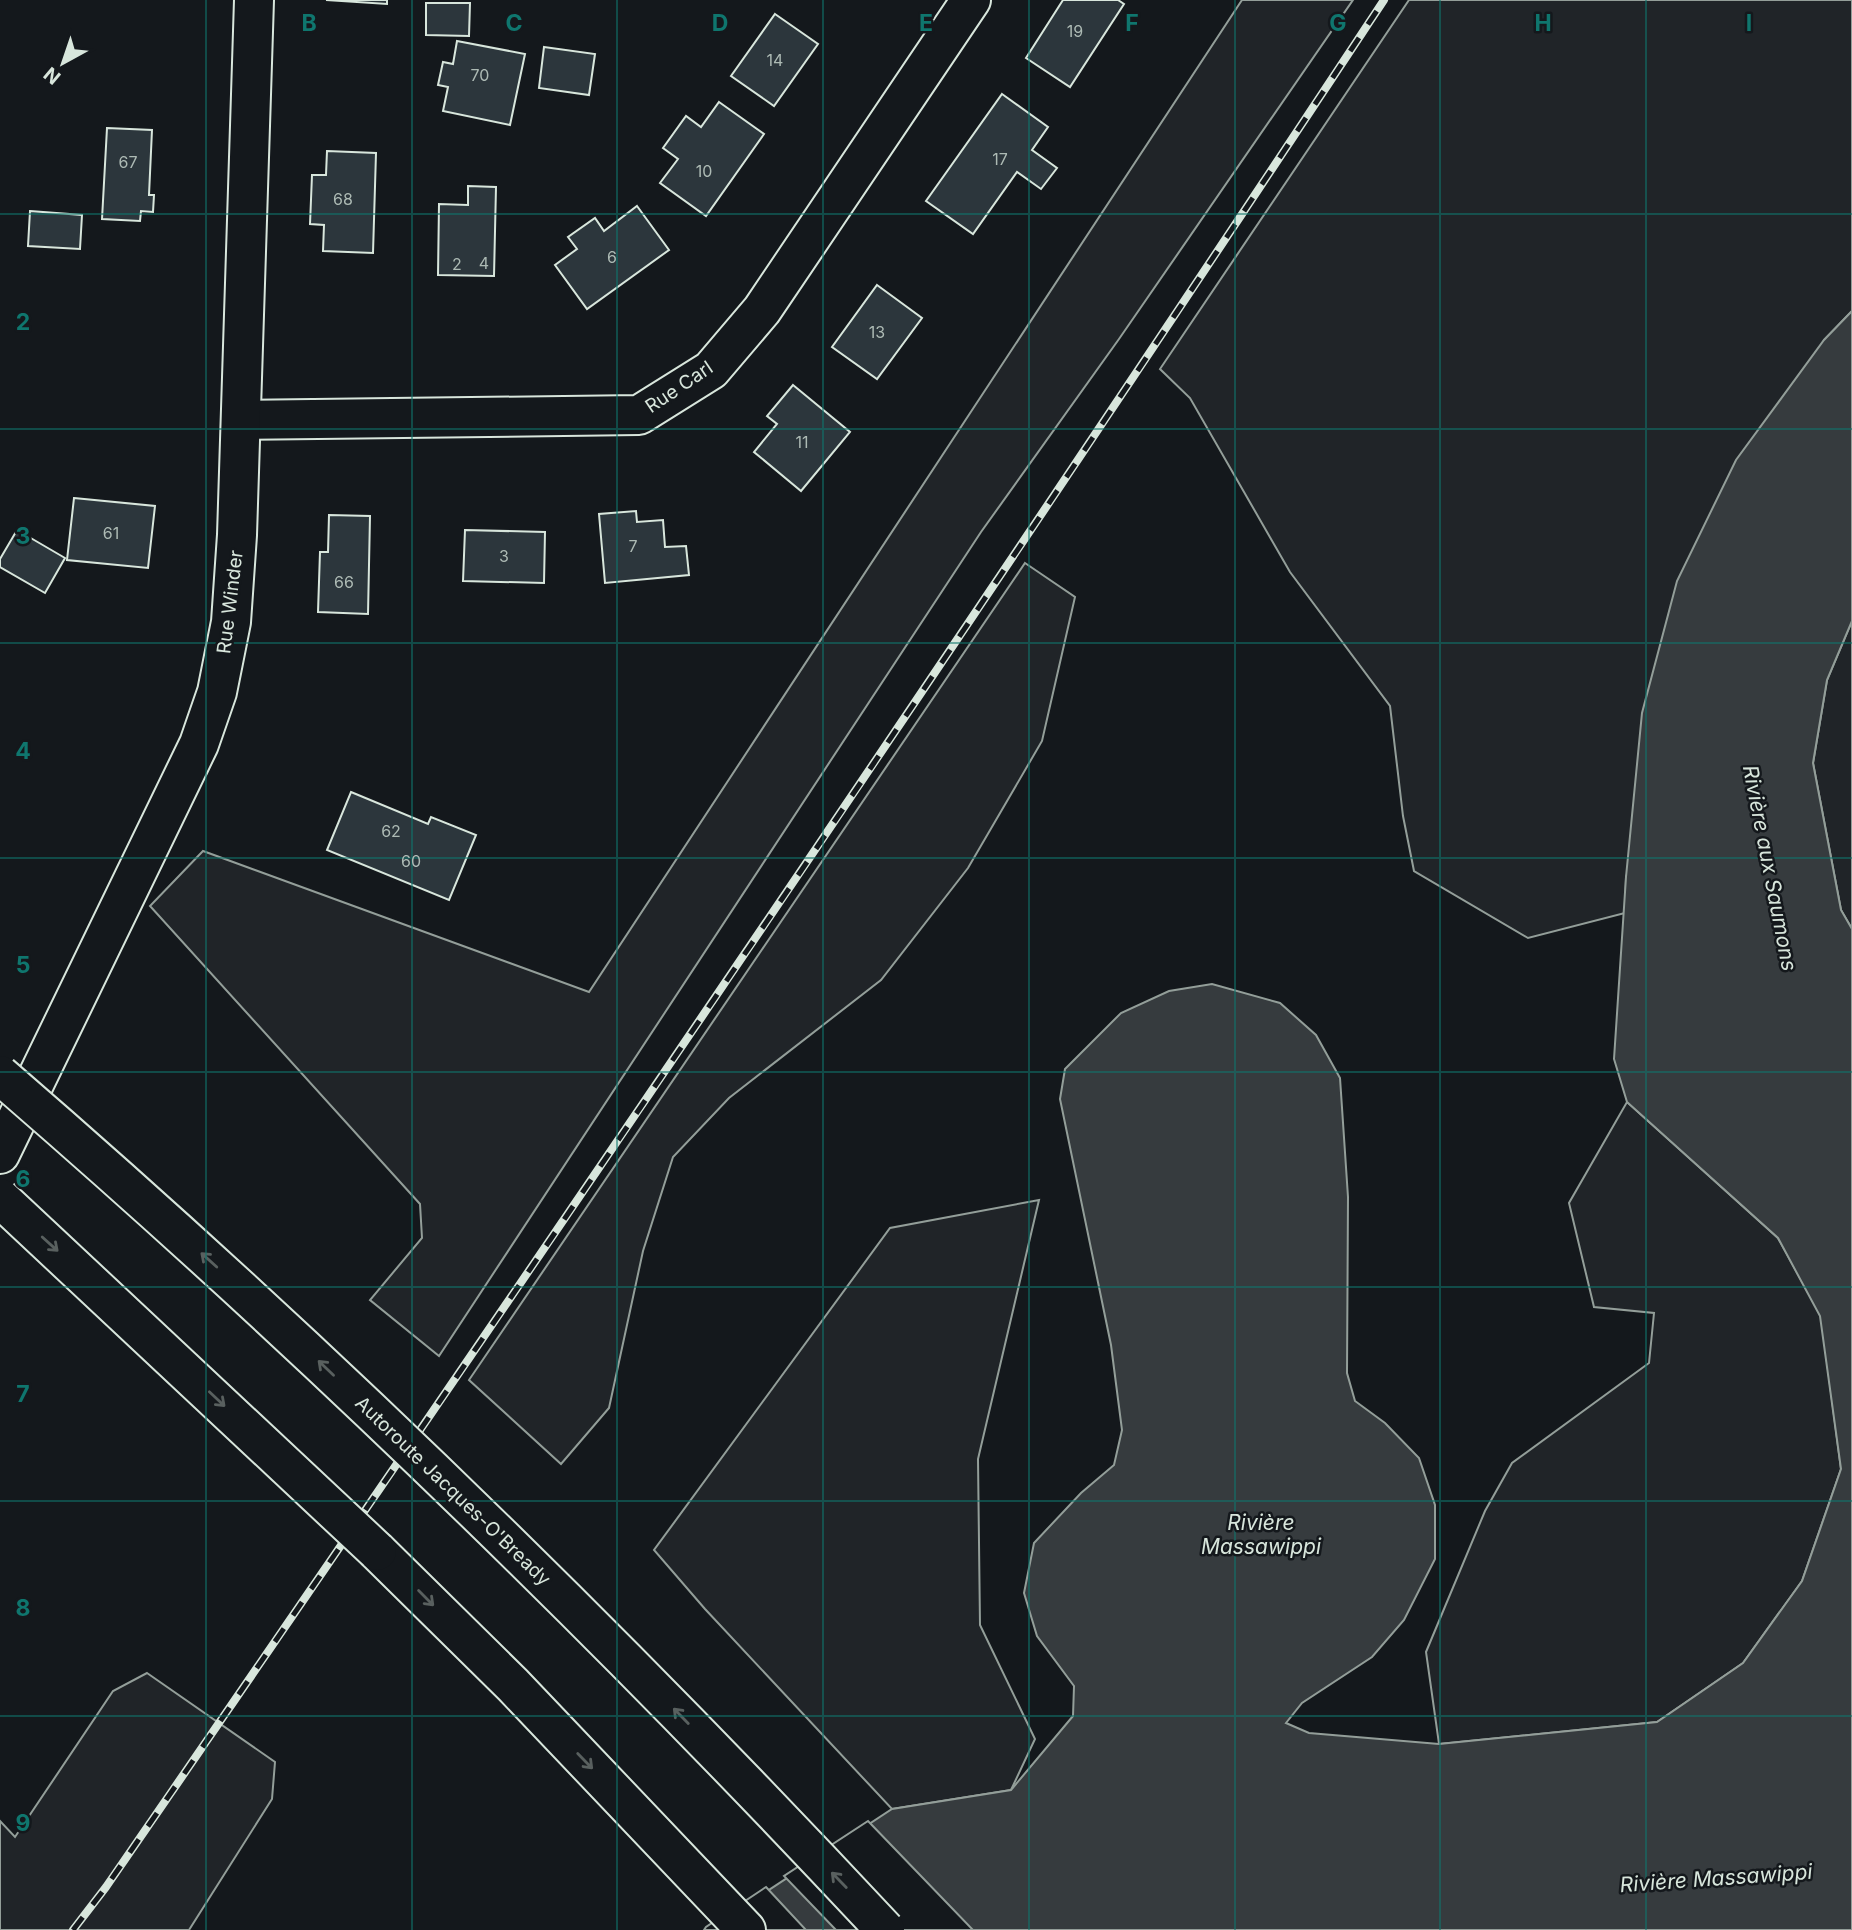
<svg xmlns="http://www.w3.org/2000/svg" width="1852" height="1930" font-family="Inter,sans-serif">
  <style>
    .green { fill: #202428; stroke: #939e99; stroke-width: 2 }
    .water { fill: #363b3e; stroke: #939e99; stroke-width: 2 }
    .pier { fill: #14181c; stroke: #939e99; stroke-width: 2 }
    .building { fill: #2c363c; stroke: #d8e6dc; stroke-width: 2 }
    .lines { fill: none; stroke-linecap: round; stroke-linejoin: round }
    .minor-casing { stroke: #d8e6dc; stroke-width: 42 }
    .highway-casing { stroke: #d8e6dc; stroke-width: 42 }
    .minor { stroke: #14181c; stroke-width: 38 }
    .highway { stroke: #14181c; stroke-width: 38 }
    .rail-casing { stroke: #d8e6dc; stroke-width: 8 }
    .rail { stroke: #14181c; stroke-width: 5; stroke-dasharray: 16; stroke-linecap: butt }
    .highway-bridge-casing { stroke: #d8e6dc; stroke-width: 42; stroke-linecap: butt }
    .highway-bridge { stroke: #14181c; stroke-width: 38 }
    .oneway { stroke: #59605f }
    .grid { fill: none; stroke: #0f766e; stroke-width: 2; stroke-opacity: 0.55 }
    .labels { text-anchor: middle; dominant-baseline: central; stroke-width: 5; stroke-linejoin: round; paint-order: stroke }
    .number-label { font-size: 16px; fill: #adbab4 }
    .street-label { font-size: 19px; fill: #d8e6dc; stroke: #14181c }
    .water-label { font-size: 21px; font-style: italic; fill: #d8e6dc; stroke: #14181c }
    .grid-label { font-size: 23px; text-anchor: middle; font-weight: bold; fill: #0f766e; stroke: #14181c; stroke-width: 5; stroke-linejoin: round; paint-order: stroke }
  </style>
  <rect width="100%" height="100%" fill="#14181c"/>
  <g class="green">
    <polygon points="1242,0 1353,0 1119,339 981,532 439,1356 370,1300 422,1238 420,1204 150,906 203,851 589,992"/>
    <polygon points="1409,0 1852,0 1852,311 1824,340 1626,877 1625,913 1528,938 1414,871 1403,816 1390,706 1290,572 1190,398 1160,369"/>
    <polygon points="1025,563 1075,597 1042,741 968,868 881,980 729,1098 673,1157 643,1251 609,1408 561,1464 469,1380"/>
    <polygon points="1852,621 1852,929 1841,910 1813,763 1827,680"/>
    <polygon points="1627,1102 1778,1238 1821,1316 1841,1469 1802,1581 1743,1663 1657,1722 1439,1744 1426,1652 1485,1511 1512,1463 1649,1363 1654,1313 1594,1307 1569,1203"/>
    <polygon points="1039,1200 978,1459 980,1625 1035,1739 1011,1790 892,1809 705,1609 654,1550 890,1228"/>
    <polygon points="147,1673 275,1762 272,1799 189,1930 0,1930 0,1821 15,1837 113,1691"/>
  </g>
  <polygon class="water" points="1852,311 1852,621 1827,680 1813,763 1841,910 1852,929 1852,1930 708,1930 892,1809 1011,1790 1073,1716 1074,1686 1037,1636 1024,1593 1034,1543 1081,1493 1114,1465 1122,1430 1111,1345 1060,1099 1065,1069 1121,1013 1169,991 1212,984 1280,1003 1316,1035 1340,1078 1348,1197 1347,1373 1355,1401 1385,1423 1419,1458 1435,1505 1435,1559 1404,1620 1372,1657 1302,1703 1286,1723 1309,1733 1439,1744 1657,1722 1743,1663 1802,1581 1841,1469 1820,1316 1778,1238 1627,1102 1614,1059 1626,877 1642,713 1677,581 1736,460 1824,340"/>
  <g class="pier">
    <polygon points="868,1821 973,1930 836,1930 784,1876"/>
    <polygon points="766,1887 806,1930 704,1930 706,1927"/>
  </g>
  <g class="building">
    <polygon points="326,0 387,0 387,4"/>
    <polygon points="1063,0 1118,0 1124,4 1070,87 1026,58"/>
    <polygon points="426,3 470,3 469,36 426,35"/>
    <polygon points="775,14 818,44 774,106 731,76"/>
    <polygon points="457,41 525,54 510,125 443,111 448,87 438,85 443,62 453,64"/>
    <polygon points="544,47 595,54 589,95 539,88"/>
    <polygon points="1002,94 1048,127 1032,150 1057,168 1041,189 1017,172 973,234 926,201"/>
    <polygon points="719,102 764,134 706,216 660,183 678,159 663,148 686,116 701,127"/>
    <polygon points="107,128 152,130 149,195 154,195 153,212 141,211 140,221 102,219"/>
    <polygon points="327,151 376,153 373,253 323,251 324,225 310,224 312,175 326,175"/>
    <polygon points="468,186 496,187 494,276 438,275 439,204 468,205"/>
    <polygon points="637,206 669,250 587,309 555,265 577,249 568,237 595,218 604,231"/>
    <polygon points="30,211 82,215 80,249 28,246"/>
    <polygon points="877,285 922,318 877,379 832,347"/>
    <polygon points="793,385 850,432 801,491 754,452 777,424 767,416"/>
    <polygon points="74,498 155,506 148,568 67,560"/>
    <polygon points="636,511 637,522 663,520 665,547 686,546 689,575 605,583 599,514"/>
    <polygon points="329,515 370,516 368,614 318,612 320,552 328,552"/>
    <polygon points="17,530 65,558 45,593 0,567 0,559"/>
    <polygon points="465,530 545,532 544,583 463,581"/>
    <polygon points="351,792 428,824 431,817 476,835 449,900 327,850"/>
  </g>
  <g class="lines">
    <g class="minor-casing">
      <g id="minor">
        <polyline points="242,420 639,415 711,370 762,310 971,0"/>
        <polyline points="0,1154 199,744 217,692 231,622 237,535 254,0"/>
      </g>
    </g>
    <g class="highway-casing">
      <polyline id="highway" points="377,1551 513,1685 746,1930"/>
    </g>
    <use href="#minor" class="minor"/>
    <use href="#highway" class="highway"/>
    <g class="rail-casing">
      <path id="rail" d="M73 1930 106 1887C537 1262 965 634 1384 0"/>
    </g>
    <use href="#rail" class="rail"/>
    <g class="highway-bridge-casing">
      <g id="highway-bridge">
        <path d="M0 1075C310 1343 605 1630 885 1930"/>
        <polyline points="0,1198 377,1551"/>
      </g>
    </g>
    <use href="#highway-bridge" class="highway-bridge"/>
  </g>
  <defs><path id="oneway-shaft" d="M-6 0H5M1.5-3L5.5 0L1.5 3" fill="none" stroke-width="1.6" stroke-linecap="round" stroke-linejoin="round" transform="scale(1.75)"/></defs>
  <g class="oneway">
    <use href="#oneway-shaft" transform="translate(50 1244) rotate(42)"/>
    <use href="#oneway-shaft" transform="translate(209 1260) rotate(-138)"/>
    <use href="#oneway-shaft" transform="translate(326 1368) rotate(-136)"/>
    <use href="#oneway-shaft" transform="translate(217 1399) rotate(43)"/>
    <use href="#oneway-shaft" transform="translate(426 1598) rotate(45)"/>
    <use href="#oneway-shaft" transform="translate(681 1716) rotate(-134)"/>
    <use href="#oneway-shaft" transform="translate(585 1761) rotate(46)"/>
    <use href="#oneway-shaft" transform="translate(839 1880) rotate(-134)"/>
  </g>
  <path class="grid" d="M206 0V1930M412 0V1930M617 0V1930M823 0V1930M1029 0V1930M1235 0V1930M1440 0V1930M1646 0V1930M0 214H1852M0 429H1852M0 643H1852M0 858H1852M0 1072H1852M0 1287H1852M0 1501H1852M0 1716H1852"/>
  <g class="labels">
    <g class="number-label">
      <text x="1075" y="31">19</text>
      <text x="775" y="60">14</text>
      <text x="480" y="75">70</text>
      <text x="1000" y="159">17</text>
      <text x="128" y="162">67</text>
      <text x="704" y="171">10</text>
      <text x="343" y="199">68</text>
      <text x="612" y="257">6</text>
      <text x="484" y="263">4</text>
      <text x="457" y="264">2</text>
      <text x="877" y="332">13</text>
      <text x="802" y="442">11</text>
      <text x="111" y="533">61</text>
      <text x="633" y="546">7</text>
      <text x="504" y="556">3</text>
      <text x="344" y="582">66</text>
      <text x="391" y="831">62</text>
      <text x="411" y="861">60</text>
    </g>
    <g class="street-label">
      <text transform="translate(679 387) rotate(-34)">Rue Carl</text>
      <text transform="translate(230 602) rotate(-83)">Rue Winder</text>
      <text transform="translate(453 1491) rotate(44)">Autoroute Jacques-O'Bready</text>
    </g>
    <g class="water-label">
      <text transform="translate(1770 868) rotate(79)">Rivière aux Saumons</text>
      <text x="1261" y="1522">Rivière<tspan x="1261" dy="24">Massawippi</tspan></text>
      <text transform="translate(1716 1878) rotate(-4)">Rivière Massawippi</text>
    </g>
  </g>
  <g class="grid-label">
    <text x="309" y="31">B</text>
    <text x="514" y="31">C</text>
    <text x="720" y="31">D</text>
    <text x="926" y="31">E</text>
    <text x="1132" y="31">F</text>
    <text x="1338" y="31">G</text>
    <text x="1543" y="31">H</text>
    <text x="1749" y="31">I</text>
    <text x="23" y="330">2</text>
    <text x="23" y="544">3</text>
    <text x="23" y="759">4</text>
    <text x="23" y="973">5</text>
    <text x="23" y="1187">6</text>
    <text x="23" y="1402">7</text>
    <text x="23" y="1616">8</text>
    <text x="23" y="1831">9</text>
  </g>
  <g transform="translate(63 63) rotate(220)" stroke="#14181c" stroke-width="5" paint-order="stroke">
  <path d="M0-5L12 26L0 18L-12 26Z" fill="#d8e6dc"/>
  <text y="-10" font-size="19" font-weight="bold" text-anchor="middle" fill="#d8e6dc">N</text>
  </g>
</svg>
